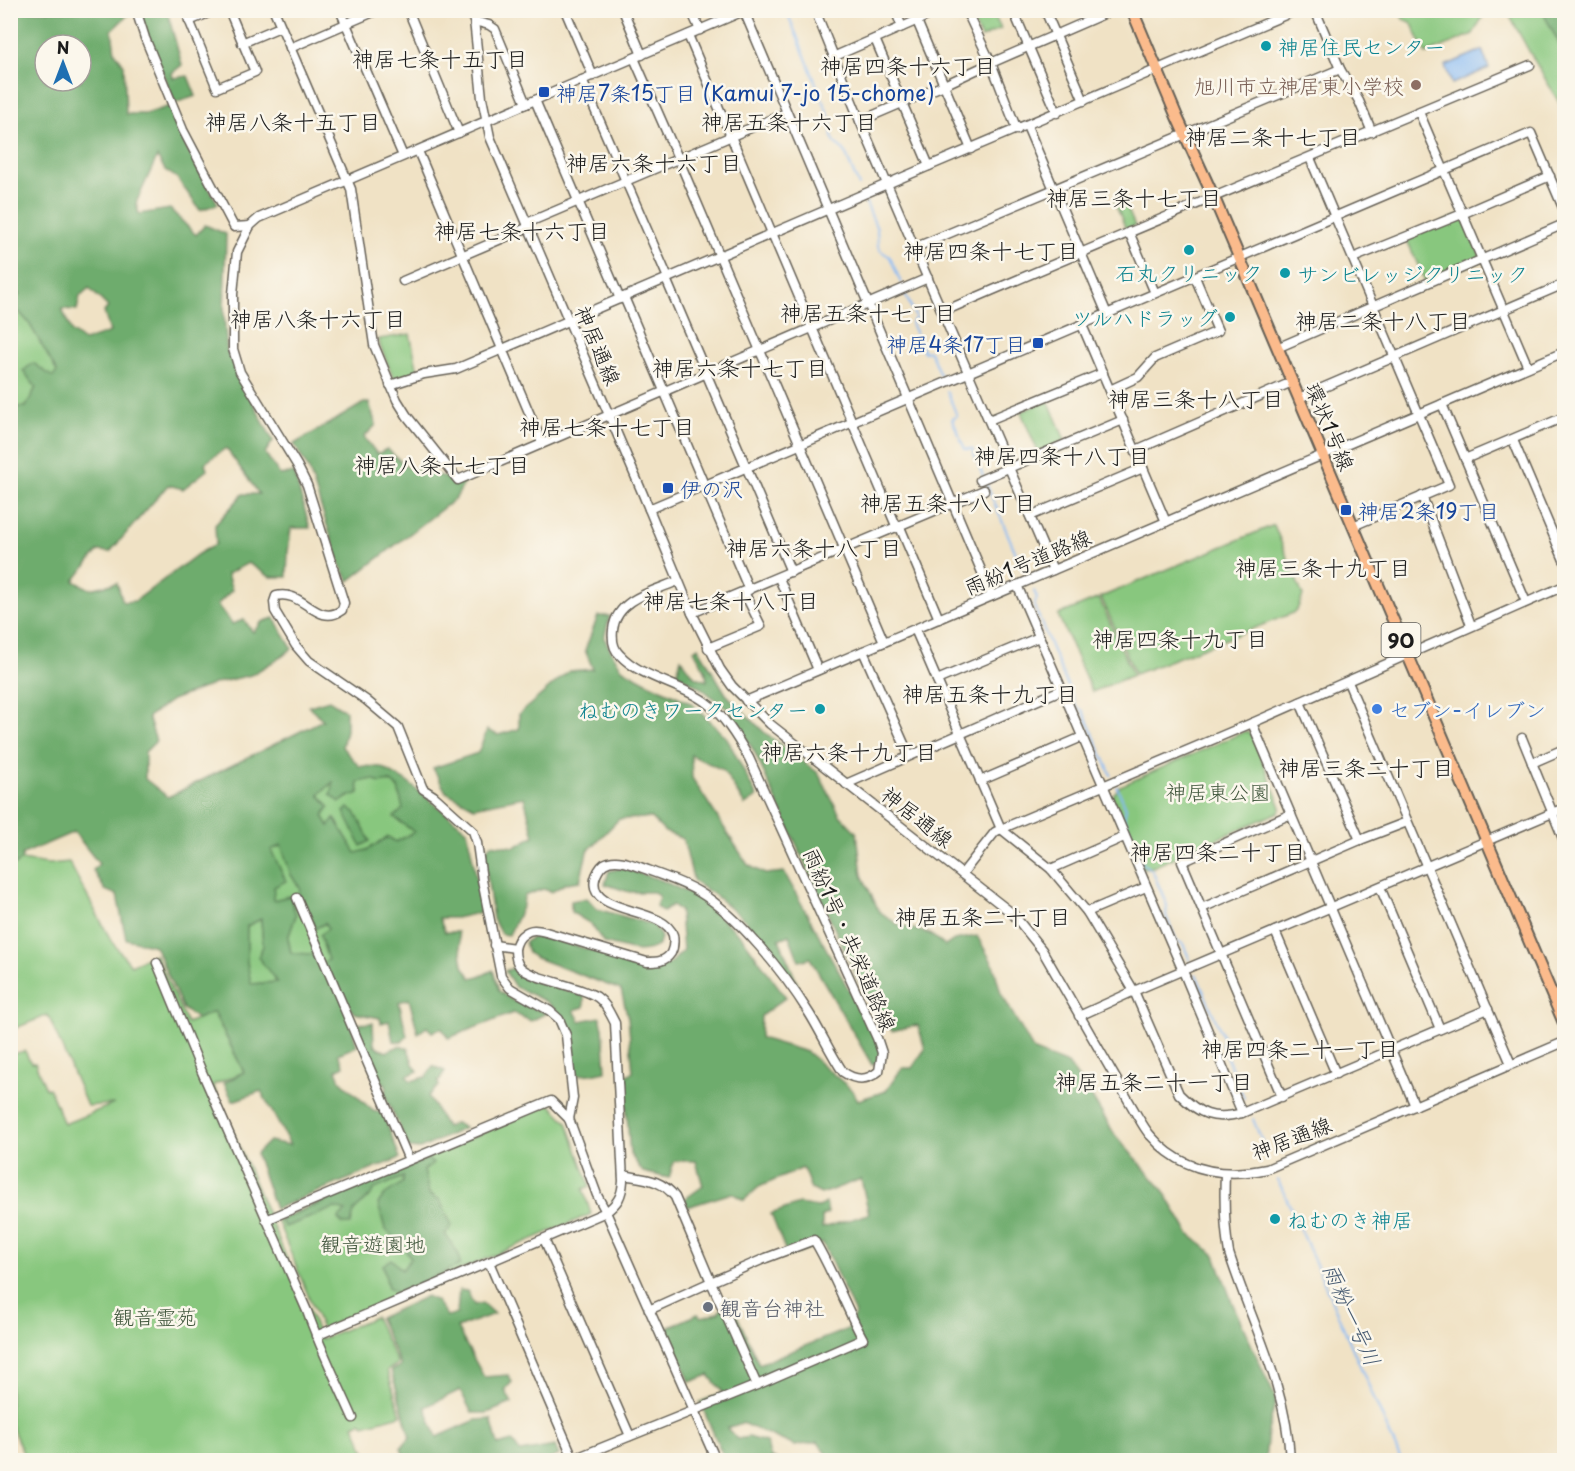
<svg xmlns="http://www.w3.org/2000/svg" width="1575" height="1471" font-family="'Playpen Sans','Klee One',sans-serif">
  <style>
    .green { fill: #88c77e; stroke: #52724d; stroke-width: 1.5 }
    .forest { fill: #6eac6d; stroke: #456444; stroke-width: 1.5; fill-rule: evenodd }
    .water { fill: #87baf4; stroke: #526b88; stroke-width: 1.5 }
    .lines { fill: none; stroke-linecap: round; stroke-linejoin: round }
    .stream { stroke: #87baf4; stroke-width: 2 }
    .minor-casing { stroke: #666157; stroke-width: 11 }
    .major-casing { stroke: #666157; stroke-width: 14 }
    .minor { stroke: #fff; stroke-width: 8 }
    .major { stroke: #fbbb8c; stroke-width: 10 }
    .culture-dot { fill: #0f9aa8; stroke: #fbf7ec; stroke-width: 2 }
    .education-dot { fill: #8d6e63; stroke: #fbf7ec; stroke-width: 2 }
    .transit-dot { fill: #1a4fb4; stroke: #fbf7ec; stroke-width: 2 }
    .shop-dot { fill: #3f7fe0; stroke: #fbf7ec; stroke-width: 2 }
    .worship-dot { fill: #6b7280; stroke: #fbf7ec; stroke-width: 2 }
    .labels { text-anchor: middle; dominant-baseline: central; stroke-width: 5; stroke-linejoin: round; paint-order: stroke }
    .shield { fill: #fbf7ec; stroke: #5f5e5a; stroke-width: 1.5 }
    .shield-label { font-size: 20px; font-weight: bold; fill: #1c1c1c }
    .culture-label { font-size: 21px; fill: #0d838f; stroke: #fbf7ec; text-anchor: start }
    .education-label { font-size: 21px; fill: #785e54; stroke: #fbf7ec; text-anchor: end }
    .transit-label { font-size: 21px; fill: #164399; stroke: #fbf7ec; text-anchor: start }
    .street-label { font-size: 21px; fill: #1c1c1c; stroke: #fbf7ec }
    .shop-label { font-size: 21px; fill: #366cbe; stroke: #fbf7ec; text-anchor: start }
    .park-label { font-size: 21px; fill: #42583e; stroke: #fbf7ec }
    .worship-label { font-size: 21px; fill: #5b616d; stroke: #fbf7ec; text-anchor: start }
    .neighbourhood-label { font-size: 22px; fill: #1c1c1c; stroke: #fbf7ec }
    .water-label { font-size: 22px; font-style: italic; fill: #475b72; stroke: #fbf7ec }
  </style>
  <rect width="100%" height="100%" fill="#fbf7ec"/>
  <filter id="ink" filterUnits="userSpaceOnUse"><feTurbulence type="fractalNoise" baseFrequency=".0167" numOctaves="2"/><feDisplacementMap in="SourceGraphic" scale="12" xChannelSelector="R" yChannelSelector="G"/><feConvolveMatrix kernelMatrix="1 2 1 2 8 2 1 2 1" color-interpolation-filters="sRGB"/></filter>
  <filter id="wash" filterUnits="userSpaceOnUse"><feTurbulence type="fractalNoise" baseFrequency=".008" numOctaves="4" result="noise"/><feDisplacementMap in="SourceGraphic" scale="24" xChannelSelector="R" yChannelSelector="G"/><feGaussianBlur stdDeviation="1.35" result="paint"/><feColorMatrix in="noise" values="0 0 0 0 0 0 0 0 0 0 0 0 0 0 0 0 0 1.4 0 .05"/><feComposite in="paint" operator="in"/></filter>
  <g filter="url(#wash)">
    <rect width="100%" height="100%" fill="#f0e2c5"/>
    <g class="green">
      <polygon points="968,11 992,11 1001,29 981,38"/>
      <polygon points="1399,11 1486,11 1473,34 1426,54 1411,22 1403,19"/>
      <polygon points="1507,11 1542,11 1564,52 1564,111 1530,53"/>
      <polygon points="1123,198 1135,226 1126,229 1114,201"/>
      <polygon points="1462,214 1482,260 1426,283 1406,238"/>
      <polygon points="10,286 20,293 12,303 29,323 58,372 54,377 23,371 36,387 26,407 11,407"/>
      <polygon points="410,334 418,371 394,379 380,346 379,339"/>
      <polygon points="1048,400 1065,440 1038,452 1021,412"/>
      <polygon points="1274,525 1303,596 1296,612 1135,674 1101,597"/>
      <polygon points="1099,598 1133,675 1092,692 1058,615"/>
      <polygon points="1246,731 1251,733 1281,807 1279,812 1153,867 1142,868 1112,796 1120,786"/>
      <path d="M373 779C400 782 397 784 404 809L394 817 414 832 396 842 388 837 367 850 356 854 335 818 329 826 323 816 329 807 319 794 334 782 333 788 340 802 348 797 359 793 358 782Z"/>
      <polygon points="282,845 291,875 300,888 303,903 311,917 315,928 326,923 328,929 328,960 320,965 291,953 288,938 296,915 272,901 273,887 270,850"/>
      <polygon points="21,860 49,864 69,862 112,942 131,965 155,954 187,1023 213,1012 244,1072 213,1085 321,1339 375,1317 398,1364 387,1370 401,1415 364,1425 361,1422 354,1425 369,1460 26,1460 10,1423 11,1054 25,1051 31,1063 35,1063 46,1089 49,1088 64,1124 114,1104 87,1106 48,1015 11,1030 11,868"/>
      <polygon points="261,919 263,946 278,982 250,984 247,962 247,926"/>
      <polygon points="550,1104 567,1122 590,1186 583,1189 591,1214 322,1329 277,1220"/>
    </g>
    <g class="forest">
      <path d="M11 11H129L130 13 112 30 115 52 124 65 126 114H146L170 106 188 150 218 204 200 210 177 178 165 170 157 157 136 203 139 214 170 209 196 235 205 225 226 234 224 315 227 352 273 441 265 453 280 475 294 473 310 528H291L288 552 287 577H270L248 563 227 574 232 590 217 605 232 624 244 620 253 632 262 622 274 618 292 648 283 656 251 675 217 683 172 700 148 717 156 741 145 752V779L168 797 323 720 309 706 329 700 346 711V730L342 747 359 766 381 767 406 781 467 830 483 912 456 918H439L445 932H458L463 966 471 978 483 975 493 970 499 991 515 1002 547 1013 531 1021 513 1013 448 1038 442 1028 432 1032 427 1027 418 1033 409 999 399 1002 407 1036 402 1042 393 1041 389 1021 381 1023 380 1018 354 1013 344 1000 357 1046 338 1054 344 1066 336 1070 340 1080 373 1111 383 1113 400 1158 275 1209 256 1154 269 1141 290 1145 261 1091 233 1101 224 1083 244 1072 214 1012 197 1019 183 1009 155 946 126 939 117 895 105 890 93 870 99 864 74 832 23 854 21 860 11 868V407H26L36 387 23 371 33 363 53 377 57 372 29 323 11 303 20 294 10 286ZM45 45H81V81H45ZM89 288 108 307 104 312 110 332 84 341 72 332 62 309 77 310 80 296ZM226 448 259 494H243L215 525 216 544 198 554 135 601 123 602 117 583 90 589 74 581 98 551 110 552 168 485 183 489 207 470 205 463ZM373 779 380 783 390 781 398 788 403 809 394 817 414 832 396 842 388 837 367 850 356 853 334 818 329 826 323 816 329 807 319 794 333 782V788L330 794 340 802 348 797 359 793 358 782ZM281 845 291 875 300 888 299 895 311 917 315 929 325 923 328 929 320 935 328 960 320 965 312 954 291 953 288 938 296 915 290 896 273 900 274 887 286 881 271 850ZM261 919 263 946 258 957 277 982 251 984 247 962V926Z"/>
      <polygon points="140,11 167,11 182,65 172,73 173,78 188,76 196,96 175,103 148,37"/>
      <polygon points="1542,11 1564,11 1564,52"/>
      <polygon points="364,403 369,403 376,425 364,437 377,454 387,449 407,467 465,482 456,498 349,581 340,565 309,470 294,444"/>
      <polygon points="598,616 610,616 604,638 621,668 650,684 691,703 727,738 757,797 745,805 723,770 691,755 692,778 748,865 765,874 784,872 886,1057 872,1065 810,958 799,961 789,935 779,939 800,990 744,919 712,893 694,882 683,839 665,832 651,818 619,819 587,852 580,881 566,883 552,892 543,889 524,896 523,905 509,935 501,934 493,919 484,853 491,844 515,847 534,836 524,797 474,807 446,792 433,768 478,753 487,730 498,735 519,729 519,714 569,671 593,669 585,650"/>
      <polygon points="698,647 726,694 764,732 818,773 840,815 857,833 862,875 879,911 897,924 930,934 945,946 954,940 977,936 993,964 1001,993 1034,1051 1068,1064 1090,1094 1115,1135 1163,1190 1189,1234 1215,1255 1232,1302 1276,1399 1268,1431 1265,1460 830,1460 818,1442 795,1446 742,1423 727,1428 737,1439 749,1437 766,1442 771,1458 777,1460 725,1460 700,1402 723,1393 709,1375 690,1382 667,1328 698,1314 701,1317 718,1313 729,1298 759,1364 848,1329 855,1314 823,1243 788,1257 771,1214 799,1204 818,1207 826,1203 828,1213 822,1216 822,1228 869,1214 861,1179 821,1194 811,1189 803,1168 759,1187 744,1200 732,1193 687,1207 685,1199 703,1186 696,1161 674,1161 669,1178 643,1172 630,1154 624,1077 633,1072 628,1018 621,990 534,957 528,953 525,942 533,937 551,939 655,968 669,964 683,951 680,911 672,905 663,912 656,906 659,897 654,892 629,892 605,884 609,871 622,868 661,880 698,898 741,936 786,997 761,1016 760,1038 807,1052 852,1090 858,1100 886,1091 902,1068 912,1068 925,1049 918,1025 892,1031 857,978 754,751 729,710 701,688 677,674 681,658 695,677 707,681 705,670 694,650"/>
      <polygon points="348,808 355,812 370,841 361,846 344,812"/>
      <path d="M587 898 597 909 654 925 661 937 659 945C641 957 623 947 604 943L591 924 571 912V901Z"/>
      <polygon points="513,968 523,977 584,996 584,1007 574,1010 580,1021 600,1017 603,1028 606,1071 592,1074 576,1075 570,1038 558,1012 545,1001 515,987 505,971"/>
      <polygon points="373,1023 374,1045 386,1052 399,1046 408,1048 413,1064 418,1071 407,1076 411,1081 426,1077 433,1066 445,1071 438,1082 439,1086 428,1096 446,1127 456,1123 465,1128 420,1149 409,1148 384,1093 387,1089 385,1083 381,1082 355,1024"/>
      <polygon points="428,1159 433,1164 424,1170 429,1194 440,1200 452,1226 445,1234 459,1255 460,1265 397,1293 388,1288 383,1265 391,1259 402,1270 411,1258 401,1244 385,1229 378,1204 384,1195 402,1183 403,1177 375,1189 370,1196 354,1211 351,1224 343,1224 338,1219 346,1211 335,1208 285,1227 280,1220"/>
      <polygon points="459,1290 467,1291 474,1305 482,1303 494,1314 457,1328 484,1377 508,1375 512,1382 505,1390 512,1403 487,1413 472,1413 460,1390 425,1407 437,1437 476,1420 491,1419 498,1445 512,1441 520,1452 555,1446 559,1455 548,1460 406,1460 401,1448 410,1437 391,1370 401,1366 379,1318 427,1296 436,1301 447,1316 457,1314"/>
    </g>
    <polygon class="water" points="1482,50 1489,68 1452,84 1445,66"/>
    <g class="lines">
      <g class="stream">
        <polyline points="786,10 799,41 831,121 832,137 836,144 844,150 859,186"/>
        <polyline points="866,203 877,229 878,246 881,251 890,257 901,283"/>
        <polyline points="905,294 916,318 911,323 924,352 930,351 940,375"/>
        <polyline points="947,391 957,416 952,419 965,449 972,449 983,476"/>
        <polyline points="985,481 1023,570"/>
        <polyline points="1034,591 1037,598 1034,606 1076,706 1083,711 1111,775"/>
        <polyline points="1117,787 1126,808 1124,818 1143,864 1152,870 1167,905 1166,916 1176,940 1183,944 1190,960"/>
        <polyline points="1196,974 1223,1037 1222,1046 1244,1098"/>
        <polyline points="1253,1119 1263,1144"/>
        <polyline points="1278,1180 1305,1239 1401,1460"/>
      </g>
    </g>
  </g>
  <g filter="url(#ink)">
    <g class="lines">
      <g class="minor-casing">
        <g id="minor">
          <polyline points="136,10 145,38 183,130 234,227 250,226"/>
          <polyline points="185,10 217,88 255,72 229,10"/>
          <polyline points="274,10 351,189 374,345 397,400 407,416 458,480 928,278"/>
          <polyline points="340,10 403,156"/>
          <polyline points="408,10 459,133"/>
          <path d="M473 10 482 98 490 137 642 492 692 613 720 669 732 686 770 724 1013 914 1042 950 1138 1117C1142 1123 1146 1131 1151 1136 1182 1172 1223 1178 1267 1169L1564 1042"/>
          <polyline points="565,10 593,76"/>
          <polyline points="623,10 642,55"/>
          <polyline points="691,10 700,30"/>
          <polyline points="815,10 860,121 1053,570"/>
          <polyline points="895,10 902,27"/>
          <polyline points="966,10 991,63 1017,130"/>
          <polyline points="1013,10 1057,113"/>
          <polyline points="1045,10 1084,101"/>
          <polyline points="1315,10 1340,69 1359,101 1372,132"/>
          <polyline points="744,11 992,596"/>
          <polyline points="189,21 216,10"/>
          <polyline points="474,21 489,25 495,29 526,104"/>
          <polyline points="917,21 971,149"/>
          <polyline points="688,35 897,528"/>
          <polyline points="875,39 929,166"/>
          <polyline points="242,43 280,27"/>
          <polyline points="290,48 378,10"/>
          <polyline points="833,57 941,10"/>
          <polyline points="634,58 678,158 884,642"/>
          <polyline points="582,80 668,278"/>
          <polyline points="535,100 620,299"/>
          <polyline points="1419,112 1528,367"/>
          <polyline points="860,121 944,85 991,63 1113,10"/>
          <polyline points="1027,126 1107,314"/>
          <polyline points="418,151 542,443"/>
          <polyline points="1310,158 1449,485 1353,526"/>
          <polyline points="527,223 786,113"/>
          <polyline points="1129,232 1155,293"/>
          <polyline points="914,248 1340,69"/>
          <polyline points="1353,258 1462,214 1550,176"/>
          <polyline points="666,279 791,572"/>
          <polyline points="403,281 529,227"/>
          <polyline points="624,297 749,590"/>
          <path d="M942 312C1137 228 1334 147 1530 65"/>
          <polyline points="1082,325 1166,522"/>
          <polyline points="1277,348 1564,224"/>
          <polyline points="390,385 424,374 456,369 929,166 1297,10"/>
          <polyline points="1110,390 1138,377 1155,358 1218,331 1195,277"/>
          <polyline points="1299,398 1564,284"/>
          <polyline points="1442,404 1526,602"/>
          <polyline points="989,420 1103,373"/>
          <polyline points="1513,440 1564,560"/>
          <polyline points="1136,450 1292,382"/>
          <polyline points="1465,459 1564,417"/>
          <polyline points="980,480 1123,420"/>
          <polyline points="1422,496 1471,625"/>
          <polyline points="649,509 1531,133 1564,210"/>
          <polyline points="1030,516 1143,468"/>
          <polyline points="900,527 939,619"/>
          <polyline points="779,578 818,670"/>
          <polyline points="1017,585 1183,971 1242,1113"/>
          <polyline points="692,613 984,490"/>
          <path d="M915 629 1001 829 1051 869 1087 912 1134 991 1179 1094C1199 1114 1213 1121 1242 1113L1488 1009"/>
          <polyline points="708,648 761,626 744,592"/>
          <polyline points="863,651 909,755"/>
          <polyline points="937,680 1039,637"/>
          <polyline points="1348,682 1511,1064"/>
          <polyline points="746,701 1564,352"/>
          <polyline points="1300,702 1360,840"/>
          <polyline points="1252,723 1415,1106"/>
          <polyline points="1522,738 1564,841"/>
          <polyline points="1532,763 1564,749"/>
          <polyline points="980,781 1082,737"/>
          <polyline points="846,784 1061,690"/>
          <polyline points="1051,869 1124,837"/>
          <polyline points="962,874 995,832 1001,829 1252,723 1564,586"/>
          <polyline points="1380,887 1440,1029"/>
          <polyline points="297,898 409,1160"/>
          <polyline points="1202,908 1360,840 1407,822"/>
          <polyline points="1087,912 1146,887"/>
          <polyline points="1275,931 1336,1074"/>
          <polyline points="494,945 515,948"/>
          <path d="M157 963 202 1072 307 1311C320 1348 337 1382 353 1418"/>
          <polyline points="1079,1016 1134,991 1564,808"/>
          <polyline points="1282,1097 1182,862 1291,814"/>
          <path d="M569 1119 573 1098 566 1035 559 1019 550 1011 510 988 501 976 482 880 477 843 473 831 434 796 423 789 398 727 366 700 309 661 296 646 275 611 274 602 276 596C303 589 317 628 342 610L344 603 307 485 297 465 240 372 233 349V294L237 252 250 226 259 218 746 10"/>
          <path d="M1225 1173C1224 1200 1224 1226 1229 1253 1251 1322 1287 1387 1290 1460"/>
          <path d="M623 1175C644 1179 662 1179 675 1197L711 1282 649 1310"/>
          <polyline points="266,1220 551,1101 569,1119 597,1195 606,1212 716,1460"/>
          <polyline points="544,1239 630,1436"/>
          <polyline points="489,1262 574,1460"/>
          <path d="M316 1336 606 1212C618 1203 622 1196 623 1181L615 1023C610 1014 606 1003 597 997 578 985 533 980 520 967 516 962 515 956 515 949 516 944 519 937 524 934 531 928 538 930 546 932L647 962C657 962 665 962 671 953 674 947 674 941 673 935 664 906 587 915 595 879 596 874 600 867 604 864 617 856 636 866 648 870 665 877 683 882 699 892 739 916 784 973 809 1013 821 1032 830 1053 843 1072 856 1081 867 1081 879 1071L882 1053 877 1038 749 758C737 737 724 715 704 701 680 684 640 677 620 655 613 649 612 639 613 630 616 599 654 591 678 581"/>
          <path d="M571 1460 757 1385 863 1339C845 1306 833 1271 814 1240L766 1258 711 1282 757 1385"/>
        </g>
      </g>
      <g class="major-casing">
        <polyline id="major" points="1132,10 1177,117 1214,198 1564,1023"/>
      </g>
      <use href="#minor" class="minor"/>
      <use href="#major" class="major"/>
    </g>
  </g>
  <g class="culture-dot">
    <circle cx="1266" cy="46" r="6"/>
    <circle cx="1189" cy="250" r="6"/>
    <circle cx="1285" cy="273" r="6"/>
    <circle cx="1230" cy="317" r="6"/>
    <circle cx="820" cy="709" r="6"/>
    <circle cx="1275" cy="1219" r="6"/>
  </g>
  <circle class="education-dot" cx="1416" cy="85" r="6"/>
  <g class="transit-dot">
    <rect x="538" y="86" width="12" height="12" rx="3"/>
    <rect x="1032" y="337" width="12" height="12" rx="3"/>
    <rect x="662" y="482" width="12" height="12" rx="3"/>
    <rect x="1340" y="504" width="12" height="12" rx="3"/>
  </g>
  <circle class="shop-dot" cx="1377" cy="709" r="6"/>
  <circle class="worship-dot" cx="708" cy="1307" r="6"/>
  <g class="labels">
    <rect class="shield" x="1381.5" y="623" width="39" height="34" rx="4.5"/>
    <g class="shield-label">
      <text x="1401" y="640">90</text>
    </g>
    <g class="culture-label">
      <text x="1278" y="46">神居住民センター</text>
      <text x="1189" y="272" text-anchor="middle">石丸クリニック</text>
      <text x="1297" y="273">サンビレッジクリニック</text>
      <text x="1218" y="317" text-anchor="end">ツルハドラッグ</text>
      <text x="808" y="709" text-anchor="end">ねむのきワークセンター</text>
      <text x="1287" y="1219">ねむのき神居</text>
    </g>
    <g class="education-label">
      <text x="1404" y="85">旭川市立神居東小学校</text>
    </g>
    <g class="transit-label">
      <text x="556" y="92">神居7条15丁目 (Kamui 7-jo 15-chome)</text>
      <text x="1026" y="343" text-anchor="end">神居4条17丁目</text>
      <text x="680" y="488">伊の沢</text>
      <text x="1358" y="510">神居2条19丁目</text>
    </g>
    <g class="street-label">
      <text transform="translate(599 345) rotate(67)">神居通線</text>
      <text transform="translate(1331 426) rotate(67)">環状1号線</text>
      <text transform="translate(1027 561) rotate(-23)">雨紛1号道路線</text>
      <text transform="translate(918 816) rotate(38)">神居通線</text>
      <text transform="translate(851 939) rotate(66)">雨紛1号・共栄道路線</text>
      <text transform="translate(1291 1137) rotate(-21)">神居通線</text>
    </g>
    <g class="shop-label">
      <text x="1389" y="709">セブン-イレブン</text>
    </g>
    <g class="park-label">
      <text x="1218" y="791">神居東公園</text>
      <text x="373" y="1243">観音遊園地</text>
      <text x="155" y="1316">観音霊苑</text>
    </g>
    <g class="worship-label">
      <text x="720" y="1307">観音台神社</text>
    </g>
    <g class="neighbourhood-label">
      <text x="440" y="57">神居七条十五丁目</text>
      <text x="908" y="64">神居四条十六丁目</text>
      <text x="293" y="120">神居八条十五丁目</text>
      <text x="789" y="120">神居五条十六丁目</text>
      <text x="1273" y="135">神居二条十七丁目</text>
      <text x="654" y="161">神居六条十六丁目</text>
      <text x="1134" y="196">神居三条十七丁目</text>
      <text x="522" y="229">神居七条十六丁目</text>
      <text x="991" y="249">神居四条十七丁目</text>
      <text x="868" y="311">神居五条十七丁目</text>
      <text x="318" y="317">神居八条十六丁目</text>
      <text x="1383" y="319">神居二条十八丁目</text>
      <text x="740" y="366">神居六条十七丁目</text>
      <text x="1196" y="397">神居三条十八丁目</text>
      <text x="607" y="425">神居七条十七丁目</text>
      <text x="1062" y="454">神居四条十八丁目</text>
      <text x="442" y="463">神居八条十七丁目</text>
      <text x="948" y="501">神居五条十八丁目</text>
      <text x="814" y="546">神居六条十八丁目</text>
      <text x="1323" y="566">神居三条十九丁目</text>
      <text x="731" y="599">神居七条十八丁目</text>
      <text x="1180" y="637">神居四条十九丁目</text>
      <text x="990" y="692">神居五条十九丁目</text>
      <text x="849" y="750">神居六条十九丁目</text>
      <text x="1366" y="766">神居三条二十丁目</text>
      <text x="1218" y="850">神居四条二十丁目</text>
      <text x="983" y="915">神居五条二十丁目</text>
      <text x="1300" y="1047">神居四条二十一丁目</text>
      <text x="1154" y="1080">神居五条二十一丁目</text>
    </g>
    <g class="water-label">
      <text transform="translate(1353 1314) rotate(66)">雨粉一号川</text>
    </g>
  </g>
  <rect width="1575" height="1471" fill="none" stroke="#fbf7ec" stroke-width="36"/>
  <g transform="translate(63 63)"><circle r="28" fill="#fbf7ec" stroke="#a29f99" stroke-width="1.5"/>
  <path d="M0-4.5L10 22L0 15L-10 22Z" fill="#1f6fb2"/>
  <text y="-9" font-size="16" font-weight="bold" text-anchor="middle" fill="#1c1c1c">N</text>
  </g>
</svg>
